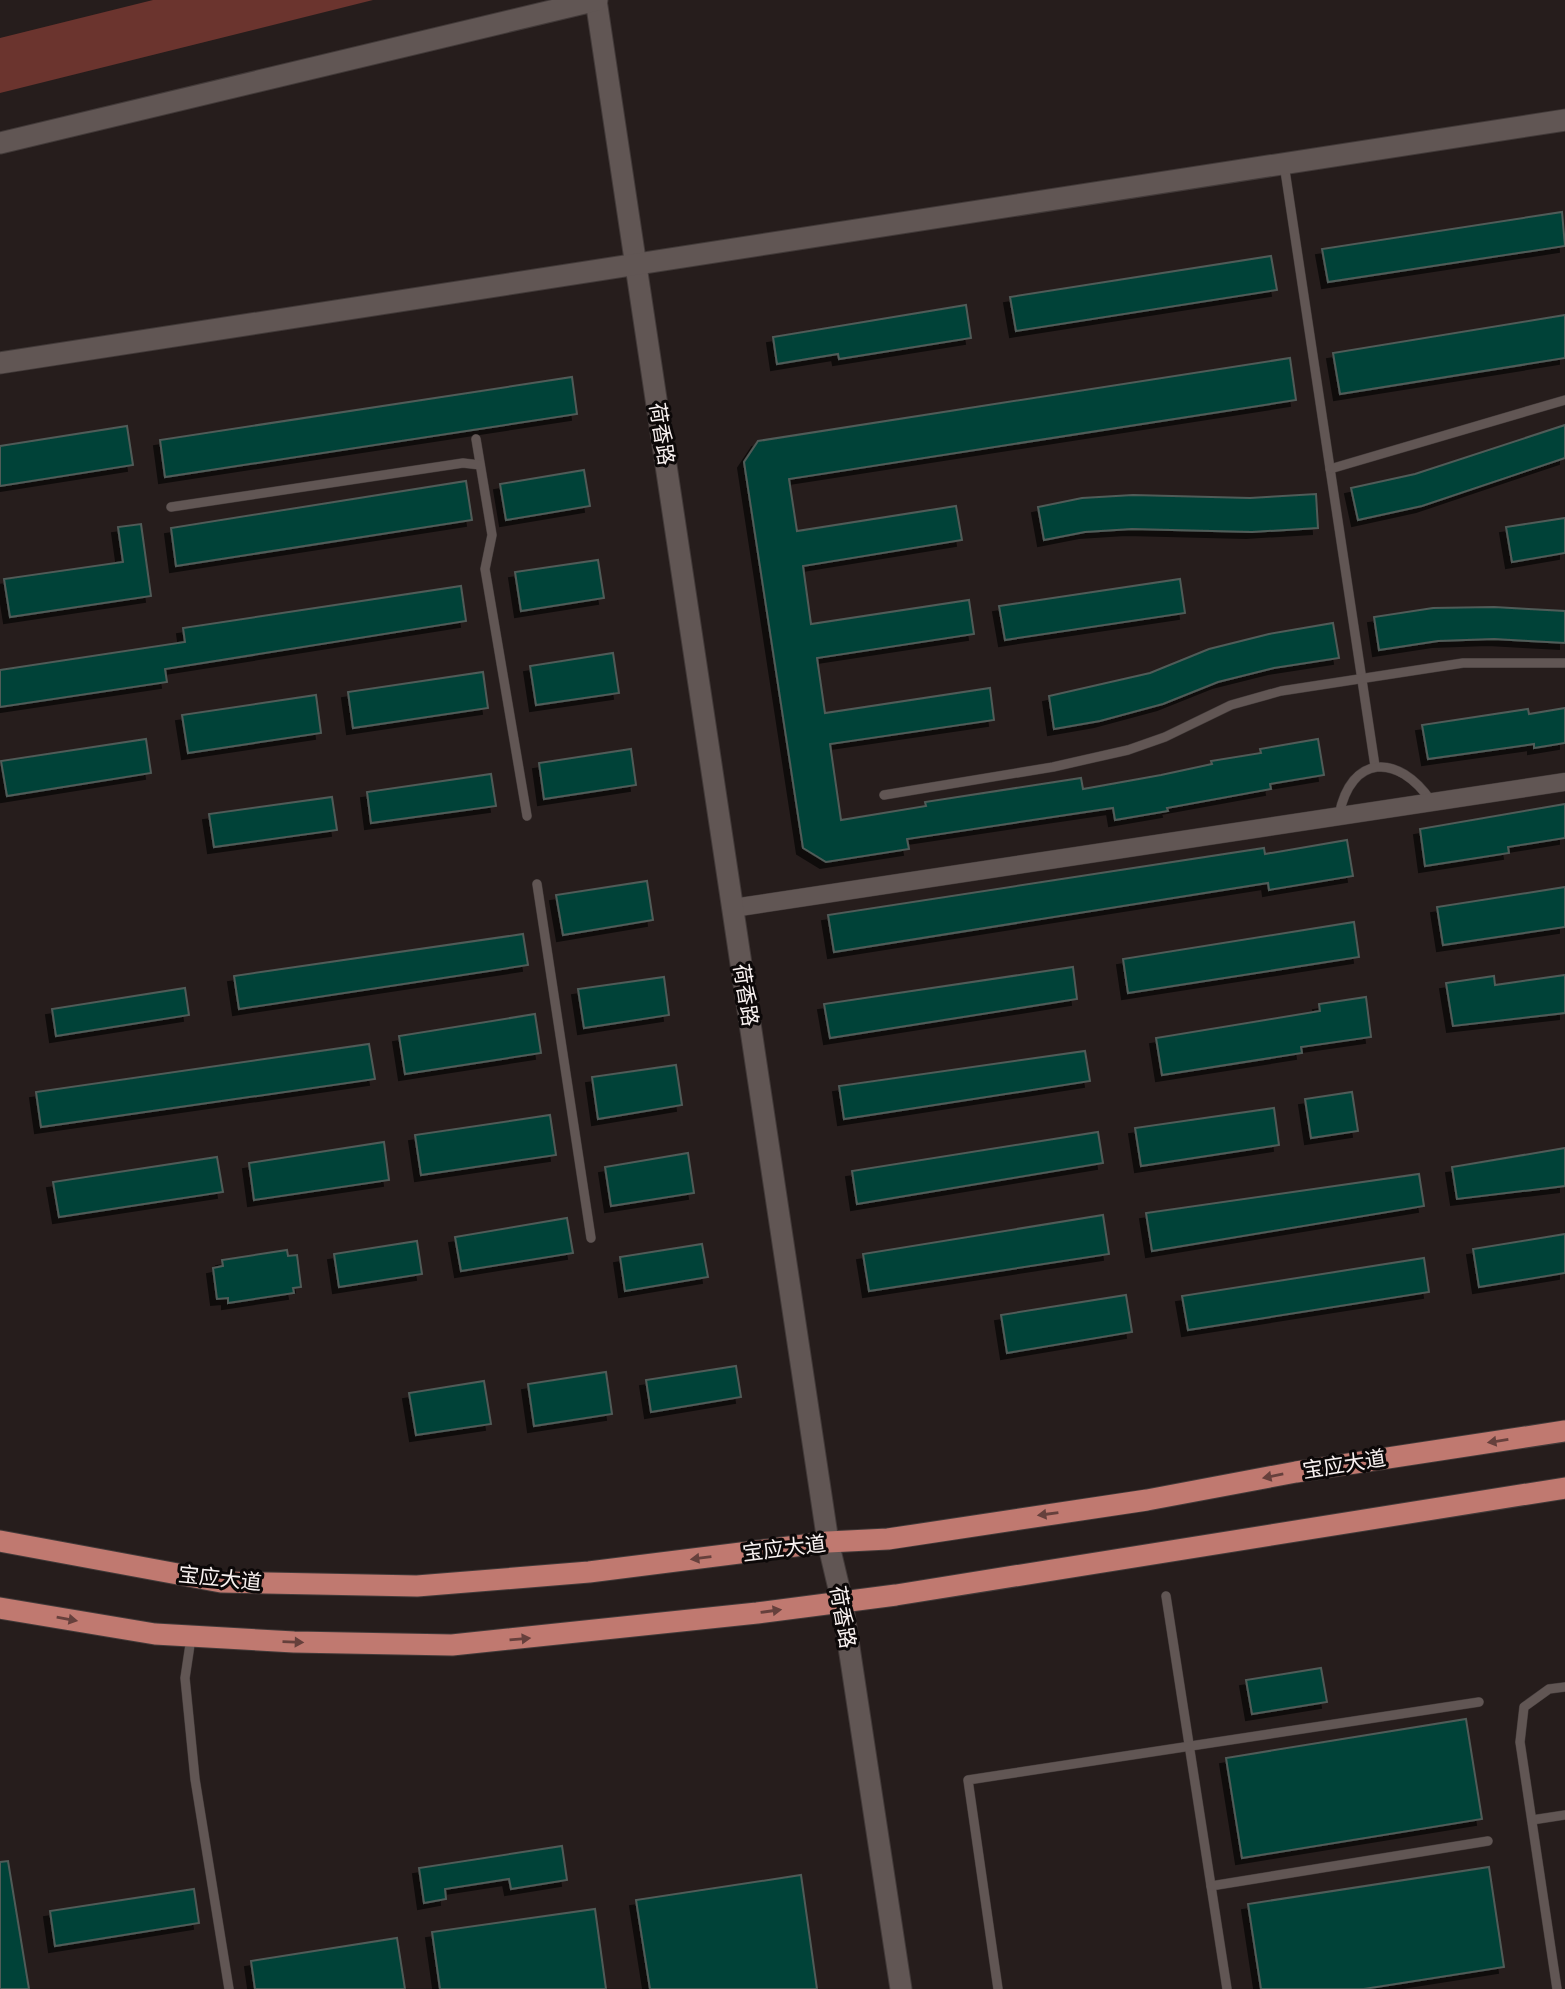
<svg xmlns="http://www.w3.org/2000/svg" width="1565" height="1989" font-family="Helvetica,'Noto Sans SC',sans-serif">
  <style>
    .water { fill: #6b342e }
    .building { fill: #004238; stroke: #505b58; stroke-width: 2; filter: url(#shadow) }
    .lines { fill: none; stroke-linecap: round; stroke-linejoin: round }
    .lane-casing { stroke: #423a39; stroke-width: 10 }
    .street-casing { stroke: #423a39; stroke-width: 19 }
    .secondary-casing { stroke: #423a39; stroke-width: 23 }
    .primary-casing { stroke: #423a39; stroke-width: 23 }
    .lane { stroke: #615654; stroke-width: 9 }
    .street { stroke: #615654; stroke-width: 18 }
    .secondary { stroke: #615654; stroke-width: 21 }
    .primary { stroke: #c07970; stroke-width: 21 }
    .oneway { fill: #66403c }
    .labels { text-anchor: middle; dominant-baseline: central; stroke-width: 6; stroke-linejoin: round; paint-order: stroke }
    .street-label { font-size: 21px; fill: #f8f1f0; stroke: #0c0808 }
  </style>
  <defs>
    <filter id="shadow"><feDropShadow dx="-6" dy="6" stdDeviation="0" flood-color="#0009"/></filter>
  </defs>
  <rect width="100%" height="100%" fill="#261d1c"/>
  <polygon class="water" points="153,0 373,0 0,93 0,38"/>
  <g class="building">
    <polygon points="1562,212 1565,246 1328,282 1322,249"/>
    <polygon points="1271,256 1277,290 1016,331 1010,297"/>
    <polygon points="966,305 971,338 839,359 838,354 777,364 773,337"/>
    <polygon points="1565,315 1565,358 1340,394 1333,353"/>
    <polygon points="1290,358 1296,400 789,479 797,531 956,506 962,540 803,566 811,624 969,600 974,634 817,658 825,713 990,688 994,720 830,744 841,820 926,806 925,802 1081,778 1083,789 1161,775 1212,764 1211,761 1261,753 1260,749 1318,739 1324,775 1270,784 1271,789 1167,808 1168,811 1115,820 1113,808 907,839 909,849 826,862 803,848 744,462 758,441"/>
    <polygon points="572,377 577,414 165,477 160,440"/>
    <polygon points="1565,425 1565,458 1422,506 1358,520 1351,488 1415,474"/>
    <polygon points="127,426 133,465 0,486 0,446"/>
    <polygon points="584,470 590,506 506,520 500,484"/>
    <polygon points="466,481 472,520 176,566 171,528"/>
    <polygon points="1316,494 1318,528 1252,532 1132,529 1085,532 1044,540 1038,507 1082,498 1133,495 1250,498"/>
    <polygon points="1565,518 1565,553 1512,562 1506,527"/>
    <polygon points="141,524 151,596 10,617 4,579 123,562 118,527"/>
    <polygon points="598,560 604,598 521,611 515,572"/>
    <polygon points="1180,579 1185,613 1005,640 999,606"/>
    <polygon points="461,586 466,621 165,669 167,682 0,707 0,670 185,642 183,628"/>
    <polygon points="1494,607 1565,611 1565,643 1494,639 1438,641 1379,650 1374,617 1433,608"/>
    <polygon points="1333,623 1339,658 1274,668 1218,682 1163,704 1100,721 1054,729 1049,696 1150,673 1209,649 1269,634"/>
    <polygon points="613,653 619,693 536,705 530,666"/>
    <polygon points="483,672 488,708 353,728 348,692"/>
    <polygon points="316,695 321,733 188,753 182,715"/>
    <polygon points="1565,708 1565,743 1534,748 1534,744 1428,759 1422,725 1528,709 1529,714"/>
    <polygon points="146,739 151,773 7,796 1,761"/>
    <polygon points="631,749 636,785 544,799 539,763"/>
    <polygon points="491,774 496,806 371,823 367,792"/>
    <polygon points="332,797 337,830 214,847 209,814"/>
    <polygon points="1565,804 1565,838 1508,847 1509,853 1425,866 1420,829"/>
    <polygon points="1347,840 1353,876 1269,890 1268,883 834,952 828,915 1264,848 1265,854"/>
    <polygon points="647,881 653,920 563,935 556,895"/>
    <polygon points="1565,887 1565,927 1443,945 1437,907"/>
    <polygon points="1354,922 1359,957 1128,993 1123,959"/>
    <polygon points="523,934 528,965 239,1009 234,976"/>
    <polygon points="1073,967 1077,999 830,1038 824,1004"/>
    <polygon points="1565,975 1565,1013 1453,1026 1446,983 1494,976 1495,985"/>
    <polygon points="664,977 669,1015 584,1028 578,989"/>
    <polygon points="185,988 189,1015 56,1036 52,1009"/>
    <polygon points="1366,997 1371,1037 1301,1047 1302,1053 1162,1075 1156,1038 1320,1011 1319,1004"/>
    <polygon points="535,1014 541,1053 405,1074 399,1036"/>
    <polygon points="369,1044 375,1079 41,1127 36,1092"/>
    <polygon points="1085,1051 1090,1081 844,1119 839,1086"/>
    <polygon points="676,1065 682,1105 598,1119 592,1077"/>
    <polygon points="1352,1092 1358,1131 1311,1138 1305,1099"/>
    <polygon points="1274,1108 1279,1145 1141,1166 1135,1128"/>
    <polygon points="550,1115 556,1155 421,1175 415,1135"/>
    <polygon points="1098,1132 1103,1163 857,1204 852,1171"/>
    <polygon points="384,1142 389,1180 254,1200 249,1163"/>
    <polygon points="1565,1148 1565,1186 1457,1199 1452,1167"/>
    <polygon points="688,1153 694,1193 611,1206 605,1167"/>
    <polygon points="217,1157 223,1192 59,1217 53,1182"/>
    <polygon points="1419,1174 1424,1206 1152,1251 1146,1213"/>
    <polygon points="1103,1215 1109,1254 869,1291 863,1254"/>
    <polygon points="567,1218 573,1253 461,1271 455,1237"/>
    <polygon points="1565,1234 1565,1273 1479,1287 1473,1249"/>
    <polygon points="417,1241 422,1274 339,1287 334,1254"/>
    <polygon points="702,1244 708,1277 625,1291 620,1257"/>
    <polygon points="287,1250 288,1256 297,1255 301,1287 293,1288 294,1293 228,1303 228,1298 217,1299 213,1268 223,1266 222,1260"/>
    <polygon points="1424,1258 1429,1292 1188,1330 1182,1296"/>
    <polygon points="1126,1295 1132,1332 1007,1353 1001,1315"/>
    <polygon points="736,1366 741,1397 651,1412 646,1380"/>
    <polygon points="606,1372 612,1414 534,1426 528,1384"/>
    <polygon points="484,1381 491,1424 416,1435 409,1393"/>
    <polygon points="1321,1668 1327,1702 1252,1714 1246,1680"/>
    <polygon points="1466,1719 1482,1819 1242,1858 1226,1758"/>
    <polygon points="562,1846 567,1880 511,1889 509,1879 445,1889 446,1899 424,1903 419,1868"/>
    <polygon points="8,1861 29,1989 0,1989 0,1862"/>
    <polygon points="1489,1867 1504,1967 1364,1989 1261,1989 1248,1904"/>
    <polygon points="801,1875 817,1989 650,1989 636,1900"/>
    <polygon points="194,1889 199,1923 55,1946 50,1911"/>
    <polygon points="595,1909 606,1989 440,1989 432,1932"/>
    <polygon points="397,1938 405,1989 255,1989 251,1961"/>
  </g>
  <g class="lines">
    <g class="lane-casing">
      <g id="lane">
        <polyline points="1284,164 1375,766"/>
        <polyline points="476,439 492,535 485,569 527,816"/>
        <polyline points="1330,469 1565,400"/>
        <polyline points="171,507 463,463 480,465"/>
        <polyline points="884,795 1053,767 1128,750 1165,737 1231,705 1281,691 1463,663 1565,663"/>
        <path d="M1339 815C1351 754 1398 753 1431 801"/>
        <polyline points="537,884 591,1238"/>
        <polyline points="1166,1596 1227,1989"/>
        <polyline points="191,1638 185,1678 195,1779 229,1989"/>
        <polyline points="1532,1820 1565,1815"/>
        <polyline points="1211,1886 1488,1841"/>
        <polyline points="998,1989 968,1780 1479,1702"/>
        <polyline points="1557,1989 1520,1742 1524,1707 1549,1689 1565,1687"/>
      </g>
    </g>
    <g class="street-casing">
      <polyline id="street" points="733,908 1565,782"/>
    </g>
    <g class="secondary-casing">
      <g id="secondary">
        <polyline points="596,0 828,1542 842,1601 901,1989"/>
        <polyline points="0,143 597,0"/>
        <polyline points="0,363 1565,120"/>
      </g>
    </g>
    <g class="primary-casing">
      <g id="primary">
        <polyline points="0,1541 221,1582 417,1586 589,1572 828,1542 888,1539 1147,1500 1296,1472 1565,1431"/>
        <polyline points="0,1608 155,1634 294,1642 452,1645 757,1613 896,1595 1565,1488"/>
      </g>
    </g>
    <use href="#lane" class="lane"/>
    <use href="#street" class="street"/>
    <use href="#secondary" class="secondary"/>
    <use href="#primary" class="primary"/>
  </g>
  <defs><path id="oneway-solid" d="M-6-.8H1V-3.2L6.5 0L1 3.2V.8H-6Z" transform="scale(1.75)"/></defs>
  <g class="oneway">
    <use href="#oneway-solid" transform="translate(1498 1441) rotate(171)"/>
    <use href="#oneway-solid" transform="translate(1273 1476) rotate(169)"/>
    <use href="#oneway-solid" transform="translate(1048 1514) rotate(172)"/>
    <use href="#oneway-solid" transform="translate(701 1558) rotate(173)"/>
    <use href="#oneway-solid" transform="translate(771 1611) rotate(-8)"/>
    <use href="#oneway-solid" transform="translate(67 1619) rotate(10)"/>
    <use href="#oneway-solid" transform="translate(520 1639) rotate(-5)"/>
    <use href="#oneway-solid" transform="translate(293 1642) rotate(2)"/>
  </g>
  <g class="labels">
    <g class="street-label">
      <text transform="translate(662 434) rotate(81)">荷香路</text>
      <text transform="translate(746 995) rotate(81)">荷香路</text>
      <text transform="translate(1344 1464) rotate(-9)">宝应大道</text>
      <text transform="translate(784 1548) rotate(-7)">宝应大道</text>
      <text transform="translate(220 1578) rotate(6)">宝应大道</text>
      <text transform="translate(843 1617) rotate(80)">荷香路</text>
    </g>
  </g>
</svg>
